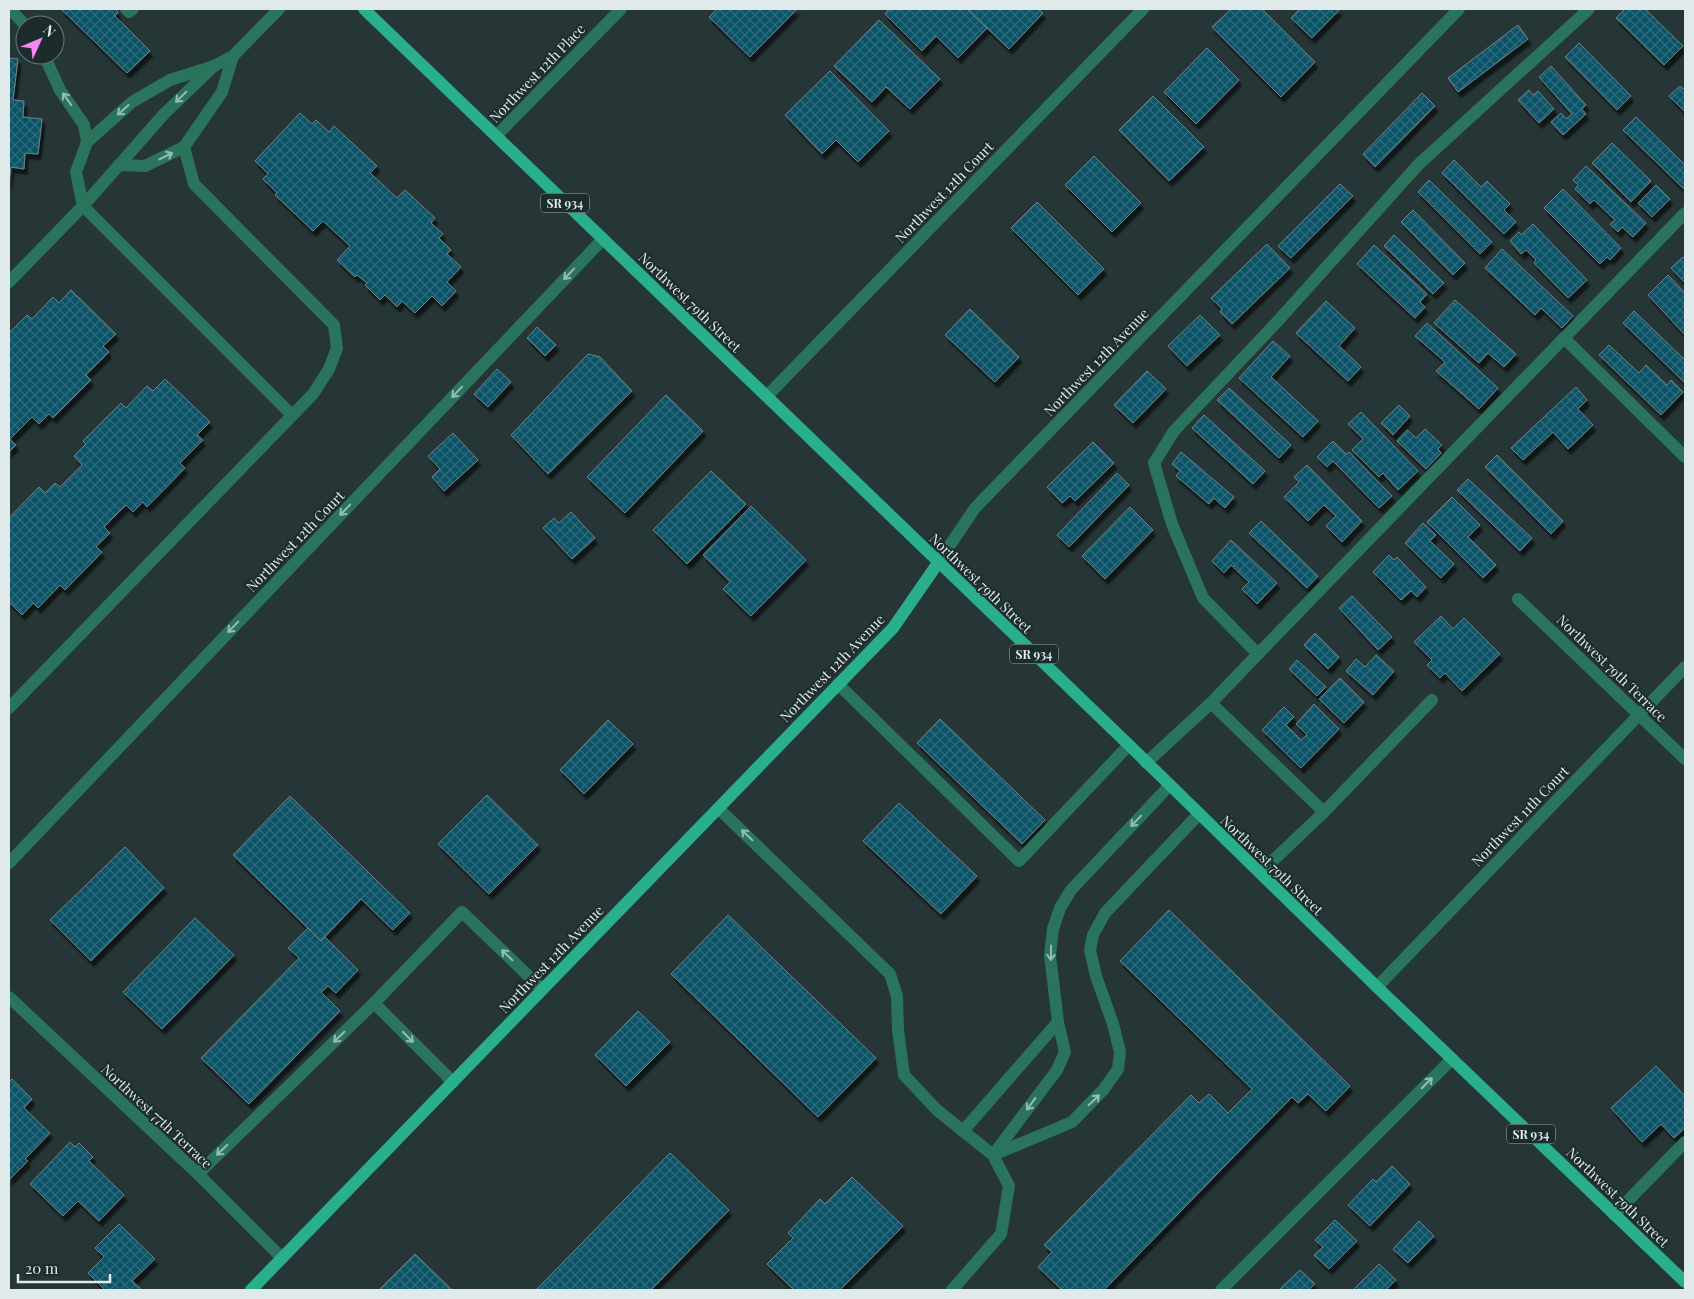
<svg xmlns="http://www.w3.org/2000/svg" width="1694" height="1299" font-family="'Playfair Display',serif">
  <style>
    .building { fill: url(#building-cross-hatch); stroke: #708187; filter: url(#shadow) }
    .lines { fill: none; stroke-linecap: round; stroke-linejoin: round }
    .minor { stroke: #2a745e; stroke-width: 12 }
    .major { stroke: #29af8b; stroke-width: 12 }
    .oneway { stroke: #97bbb2 }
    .labels { text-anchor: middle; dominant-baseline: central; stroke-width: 4; stroke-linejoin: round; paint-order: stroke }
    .shield { fill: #1c2c2c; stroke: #a5b1b1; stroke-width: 1 }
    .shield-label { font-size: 12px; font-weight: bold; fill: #e0eaea }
    .street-label { font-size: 14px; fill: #e0eaea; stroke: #1c2c2c }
  </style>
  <defs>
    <pattern id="building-cross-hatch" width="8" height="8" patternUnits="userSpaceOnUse" patternTransform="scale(1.25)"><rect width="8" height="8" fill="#095367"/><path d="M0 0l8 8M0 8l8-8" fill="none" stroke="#2d6c7d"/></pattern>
    <filter id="shadow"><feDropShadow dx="3" dy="5.5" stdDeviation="1" flood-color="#0009"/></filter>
  </defs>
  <rect width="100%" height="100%" fill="#263636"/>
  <g class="building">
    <polygon points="61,9 115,9 118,12 115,16 150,51 127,73"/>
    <polygon points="717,9 797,9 750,57 709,17"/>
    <polygon points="889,9 967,9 987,28 958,58 936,36 922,51 885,14"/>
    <polygon points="967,9 1038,9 1043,13 1009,49"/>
    <polygon points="1231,9 1262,9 1315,62 1281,97 1212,27"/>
    <polygon points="1300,9 1340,9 1312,38 1291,18"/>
    <polygon points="1625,9 1645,9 1683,46 1664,65 1616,18"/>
    <polygon points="879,20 940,79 910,109 886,87 872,102 834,66"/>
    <polygon points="1518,25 1528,39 1458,92 1448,78"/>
    <polygon points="1579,43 1631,96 1617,110 1565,57"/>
    <polygon points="1207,48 1239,80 1196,124 1164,92"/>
    <polygon points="9,58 18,59 13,100 24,101 23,117 42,119 38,154 25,153 24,169 11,167 9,184"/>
    <polygon points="1551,66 1586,105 1582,109 1586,114 1563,135 1551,122 1561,113 1566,119 1572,114 1539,77"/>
    <polygon points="830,71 889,131 858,162 836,140 822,154 785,115"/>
    <polygon points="1680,86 1685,90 1685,112 1669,96"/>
    <polygon points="1529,90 1533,95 1538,91 1554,109 1539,123 1518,100"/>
    <polygon points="1422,93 1435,106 1375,167 1363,154"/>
    <polygon points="1153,96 1204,147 1169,181 1119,130"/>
    <polygon points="300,113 312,124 316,120 329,132 334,126 377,166 370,173 397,198 405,190 435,218 431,223 443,234 439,238 451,250 447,254 461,267 447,282 456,291 442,306 432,296 415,313 402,301 397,307 385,295 380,300 365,285 367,283 357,275 355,277 337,260 350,246 323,221 313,231 275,195 277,193 263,179 268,174 255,161"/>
    <polygon points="1636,117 1685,165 1685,188 1684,189 1623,130"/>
    <polygon points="1612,143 1651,181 1631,202 1592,163"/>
    <polygon points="1094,156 1141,203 1112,232 1065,185"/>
    <polygon points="1454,160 1481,187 1487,181 1510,204 1504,210 1516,222 1504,234 1442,173"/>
    <polygon points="1586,166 1646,223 1633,237 1622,227 1618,232 1610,224 1615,220 1594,200 1590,204 1575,189 1578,185 1573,180"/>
    <polygon points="1429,180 1492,242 1480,254 1418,192"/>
    <polygon points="1340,184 1353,196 1291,258 1278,246"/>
    <polygon points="1656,185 1670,199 1652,217 1638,203"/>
    <polygon points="1563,189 1621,248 1610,260 1607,257 1600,264 1544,208"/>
    <polygon points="1037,202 1104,269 1078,295 1011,228"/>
    <polygon points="1413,210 1465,263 1453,275 1401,222"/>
    <polygon points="1533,224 1587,280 1568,298 1534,263 1536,260 1526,250 1521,254 1510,241 1519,232 1521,235"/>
    <polygon points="1394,235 1444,283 1433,294 1384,246"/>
    <polygon points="1267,244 1290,268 1232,324 1220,312 1222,309 1211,298"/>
    <polygon points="1374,245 1427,294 1420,302 1425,307 1415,318 1357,264"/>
    <polygon points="1502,249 1573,316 1562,328 1541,308 1535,315 1485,268"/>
    <polygon points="1683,257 1685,259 1685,283 1671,268"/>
    <polygon points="1668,275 1685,293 1685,335 1648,295"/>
    <polygon points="71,290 116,334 103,346 109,352 86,375 91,380 53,418 49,414 39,424 32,417 10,439 16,445 9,452 9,333 27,315 32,319 53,297 59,303"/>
    <polygon points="1455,300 1516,354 1504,367 1488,353 1479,363 1434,323"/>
    <polygon points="1326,301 1355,328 1339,346 1361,367 1348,381 1296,333"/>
    <polygon points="970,309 1019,357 995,382 945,335"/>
    <polygon points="1634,311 1685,360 1685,383 1623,323"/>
    <polygon points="1200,315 1220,335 1187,366 1168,346"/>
    <polygon points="1427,323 1498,388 1479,409 1436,371 1445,362 1415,336"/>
    <polygon points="537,327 556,345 545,356 527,338"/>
    <polygon points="1273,341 1290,356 1271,377 1318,421 1303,437 1239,378"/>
    <polygon points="1609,345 1639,373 1646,365 1667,385 1671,380 1683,392 1661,415 1599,355"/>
    <polygon points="588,354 600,357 632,391 548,474 511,435"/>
    <polygon points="497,369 511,382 488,407 474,394"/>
    <polygon points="1147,371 1166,389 1133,423 1114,405"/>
    <polygon points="165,379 210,422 197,435 203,440 180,463 185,468 147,507 143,502 133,512 126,505 104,527 110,533 96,547 102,552 65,590 60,585 38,608 33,603 22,615 9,602 9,518 39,487 45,493 55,483 60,487 82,465 74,456 86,444 83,441 121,403 126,408 147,386 153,391"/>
    <polygon points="1576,387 1587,400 1578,409 1593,425 1568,449 1553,432 1523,460 1511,448"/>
    <polygon points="1229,388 1291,445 1279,458 1217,400"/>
    <polygon points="666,395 703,431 625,513 587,477"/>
    <polygon points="1399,405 1410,416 1393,435 1381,423"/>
    <polygon points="1361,412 1418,471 1398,490 1383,473 1379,477 1352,450 1363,439 1348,424"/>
    <polygon points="1204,415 1265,471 1253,484 1192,428"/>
    <polygon points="1425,429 1442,445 1438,449 1441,453 1426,469 1397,441 1407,430 1416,438"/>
    <polygon points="453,433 478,460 444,491 432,477 440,469 428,456"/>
    <polygon points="1333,441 1346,454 1349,452 1392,496 1379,508 1333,461 1327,467 1317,457"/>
    <polygon points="1093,442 1114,463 1075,501 1070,496 1062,503 1047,487"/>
    <polygon points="1181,452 1234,497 1225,508 1214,498 1209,504 1176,476 1180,471 1172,464"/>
    <polygon points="1497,455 1563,521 1551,534 1485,467"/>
    <polygon points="1307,465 1362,521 1342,542 1326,526 1336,516 1324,505 1308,521 1284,497 1299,482 1294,477"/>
    <polygon points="711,471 746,504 687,564 653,530"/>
    <polygon points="1117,473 1129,485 1069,547 1057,535"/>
    <polygon points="1468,479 1532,538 1520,551 1457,490"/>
    <polygon points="1452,497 1480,525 1468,537 1496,565 1483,578 1427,522"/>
    <polygon points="751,506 806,560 751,616 723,589 730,582 703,555"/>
    <polygon points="1130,507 1153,530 1105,579 1082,556"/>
    <polygon points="571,512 595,538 572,559 543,528 554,518 559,523"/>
    <polygon points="1261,521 1318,576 1307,588 1249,533"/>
    <polygon points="1423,523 1436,535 1430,541 1454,564 1441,578 1405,543"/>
    <polygon points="1231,540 1277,583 1257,604 1242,589 1249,582 1231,565 1224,573 1212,561"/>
    <polygon points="1389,555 1394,560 1397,557 1426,587 1417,597 1411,591 1401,600 1373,572"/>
    <polygon points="1352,596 1392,637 1378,650 1339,608"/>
    <polygon points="1441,616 1453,629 1464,618 1500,654 1462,691 1445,673 1440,678 1427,665 1432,660 1414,642"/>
    <polygon points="1315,633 1339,657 1328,669 1304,645"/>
    <polygon points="1376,655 1394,671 1373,695 1346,671 1356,659 1365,667"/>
    <polygon points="1297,660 1326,687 1317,696 1289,669"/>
    <polygon points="1340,678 1364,702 1344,723 1319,699"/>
    <polygon points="1314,704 1339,729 1301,768 1262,730 1284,707 1294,717 1286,725 1301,740 1307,735 1296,724"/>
    <polygon points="940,719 1045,820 1022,844 917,743"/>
    <polygon points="608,720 633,744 584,794 560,770"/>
    <polygon points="487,795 538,845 489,894 438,844"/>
    <polygon points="290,796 410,913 393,930 361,899 321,941 233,855"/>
    <polygon points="899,803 977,876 941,914 863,841"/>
    <polygon points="125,847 164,888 91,961 50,920"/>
    <polygon points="1169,910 1350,1086 1326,1111 1308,1094 1298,1103 1292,1097 1104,1290 1062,1290 1038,1267 1052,1252 1044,1245 1191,1095 1199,1103 1209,1094 1228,1113 1252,1089 1120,961"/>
    <polygon points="728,915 876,1058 818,1117 671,974"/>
    <polygon points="195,918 234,955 162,1029 123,992"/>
    <polygon points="308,928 321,941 325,937 358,970 336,993 328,986 321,992 340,1011 249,1104 201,1058 299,958 288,948"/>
    <polygon points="638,1011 670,1042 626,1086 595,1055"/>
    <polygon points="1656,1066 1685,1096 1685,1128 1674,1138 1661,1124 1642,1142 1611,1108"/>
    <polygon points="12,1079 32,1099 24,1108 50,1133 25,1159 28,1161 9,1180 9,1082"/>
    <polygon points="70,1142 75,1147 79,1143 93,1157 89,1161 124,1195 99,1221 78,1201 63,1216 30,1184"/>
    <polygon points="670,1153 729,1210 651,1290 536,1290"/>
    <polygon points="1392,1166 1410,1184 1370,1226 1348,1205 1373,1179 1376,1182"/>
    <polygon points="852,1177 903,1226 840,1290 794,1290 767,1264 793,1238 788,1233 820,1199 825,1204"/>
    <polygon points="1335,1220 1357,1241 1329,1269 1314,1255 1323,1247 1315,1240"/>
    <polygon points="1419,1221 1434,1236 1408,1263 1393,1249"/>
    <polygon points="119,1224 155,1259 132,1281 142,1290 105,1290 88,1273 104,1257 95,1248"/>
    <polygon points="415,1254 452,1290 379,1290"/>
    <polygon points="1379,1264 1396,1280 1386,1290 1353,1290"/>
    <polygon points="1300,1270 1315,1284 1309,1290 1279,1290"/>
  </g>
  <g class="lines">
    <g class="minor">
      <polyline points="10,9 25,25"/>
      <polyline points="126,9 129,12 133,9"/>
      <polyline points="1589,9 1419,164 1276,323 1174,431 1154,463 1172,524 1203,598 1258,654 1685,213"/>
      <polyline points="44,55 60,90 84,125 87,142"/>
      <polyline points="214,66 170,80 132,102 87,142 76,172 83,206 292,415"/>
      <polyline points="496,136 621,9"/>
      <polyline points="119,165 145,166 184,147 222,92 233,56"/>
      <polyline points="9,282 83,206 164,114 214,66 233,56 279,9"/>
      <polyline points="1565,339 1685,457"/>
      <polyline points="767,396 1143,9"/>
      <polyline points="938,563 975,508 1459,9"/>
      <polyline points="1518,599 1685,759"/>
      <polyline points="838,684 1019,861 1129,745"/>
      <polyline points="1211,703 1258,654"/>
      <polyline points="9,708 313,394 329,369 337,348 334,325 194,184 184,147"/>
      <polyline points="1146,763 1211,703 1324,812 1260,873"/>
      <polyline points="1170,785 1071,890 1060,908 1053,929 1050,955 1058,1022 1065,1052 1057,1070 993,1155 1072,1122 1104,1089 1118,1069 1120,1052 1113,1024 1096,976 1090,950 1093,935 1105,913 1199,814"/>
      <polyline points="719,809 890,974 897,996 898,1030 904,1075 937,1110 993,1155 1009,1186 1001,1234 952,1290"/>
      <polyline points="1324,812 1432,700"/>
      <polyline points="9,863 603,239"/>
      <polyline points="1377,987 1685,667"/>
      <polyline points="9,997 198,1174 282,1258"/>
      <polyline points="374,1003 453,1082"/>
      <polyline points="963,1131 1058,1022"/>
      <polyline points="198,1174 374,1003 462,912 542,989"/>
      <polyline points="1614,1215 1685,1142"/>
      <polyline points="1221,1290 1452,1059"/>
    </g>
    <g class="major">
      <polyline points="364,9 1129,745 1377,987 1685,1282"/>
      <polyline points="251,1290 893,628 938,563"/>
    </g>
  </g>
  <defs><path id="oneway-shaft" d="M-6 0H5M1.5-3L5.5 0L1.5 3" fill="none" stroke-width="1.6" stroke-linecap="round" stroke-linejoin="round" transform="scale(1.25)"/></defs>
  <g class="oneway">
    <use href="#oneway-shaft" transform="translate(181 97) rotate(136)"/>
    <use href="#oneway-shaft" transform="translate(67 99) rotate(-125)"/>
    <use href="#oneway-shaft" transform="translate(123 110) rotate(138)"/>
    <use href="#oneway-shaft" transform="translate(166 156) rotate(-26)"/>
    <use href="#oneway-shaft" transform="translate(569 274) rotate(134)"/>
    <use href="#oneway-shaft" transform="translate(457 392) rotate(134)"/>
    <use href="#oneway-shaft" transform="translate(345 510) rotate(134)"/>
    <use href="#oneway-shaft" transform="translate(233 627) rotate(134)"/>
    <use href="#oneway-shaft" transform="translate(1136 821) rotate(134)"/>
    <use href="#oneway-shaft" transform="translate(747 835) rotate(-136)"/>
    <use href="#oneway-shaft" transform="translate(1051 953) rotate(91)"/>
    <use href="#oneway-shaft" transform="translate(507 955) rotate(-136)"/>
    <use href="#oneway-shaft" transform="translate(339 1037) rotate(136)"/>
    <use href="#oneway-shaft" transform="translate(408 1037) rotate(45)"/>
    <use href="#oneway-shaft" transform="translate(1427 1083) rotate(-45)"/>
    <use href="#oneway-shaft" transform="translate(1094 1100) rotate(-44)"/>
    <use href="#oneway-shaft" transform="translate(1031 1104) rotate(126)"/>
    <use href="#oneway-shaft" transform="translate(222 1150) rotate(136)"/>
  </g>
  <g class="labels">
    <g class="shield">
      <rect x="541" y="193.5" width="48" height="19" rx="4"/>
      <rect x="1010" y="644.5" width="48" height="19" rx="4"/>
      <rect x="1507" y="1124.5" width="48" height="19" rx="4"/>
    </g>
    <g class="shield-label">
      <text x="565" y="203">SR 934</text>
      <text x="1034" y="654">SR 934</text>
      <text x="1531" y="1134">SR 934</text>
    </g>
    <g class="street-label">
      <text transform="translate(537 73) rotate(-46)">Northwest 12th Place</text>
      <text transform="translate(944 192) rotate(-46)">Northwest 12th Court</text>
      <text transform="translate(690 302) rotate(44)">Northwest 79th Street</text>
      <text transform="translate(1096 362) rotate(-46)">Northwest 12th Avenue</text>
      <text transform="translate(295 541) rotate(-46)">Northwest 12th Court</text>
      <text transform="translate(981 583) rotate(44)">Northwest 79th Street</text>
      <text transform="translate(832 668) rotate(-46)">Northwest 12th Avenue</text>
      <text transform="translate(1612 668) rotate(44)">Northwest 79th Terrace</text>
      <text transform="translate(1520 816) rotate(-46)">Northwest 11th Court</text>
      <text transform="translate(1272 865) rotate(44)">Northwest 79th Street</text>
      <text transform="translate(551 959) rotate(-46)">Northwest 12th Avenue</text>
      <text transform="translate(157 1116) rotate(43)">Northwest 77th Terrace</text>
      <text transform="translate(1618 1197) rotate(44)">Northwest 79th Street</text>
    </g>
  </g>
  <rect width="1694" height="1299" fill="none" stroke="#e0eaea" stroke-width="20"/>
  <g transform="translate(40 40) rotate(46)"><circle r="24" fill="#1c2c2c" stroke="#6a7878"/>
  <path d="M0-4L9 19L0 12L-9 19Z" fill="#f489f0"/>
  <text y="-8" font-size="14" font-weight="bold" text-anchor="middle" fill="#e0eaea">N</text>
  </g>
  <path d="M18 1274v8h92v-8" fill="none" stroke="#e0eaea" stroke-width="2.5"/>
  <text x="25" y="1274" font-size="15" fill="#e0eaea" stroke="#1c2c2c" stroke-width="4" paint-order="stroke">20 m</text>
</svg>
